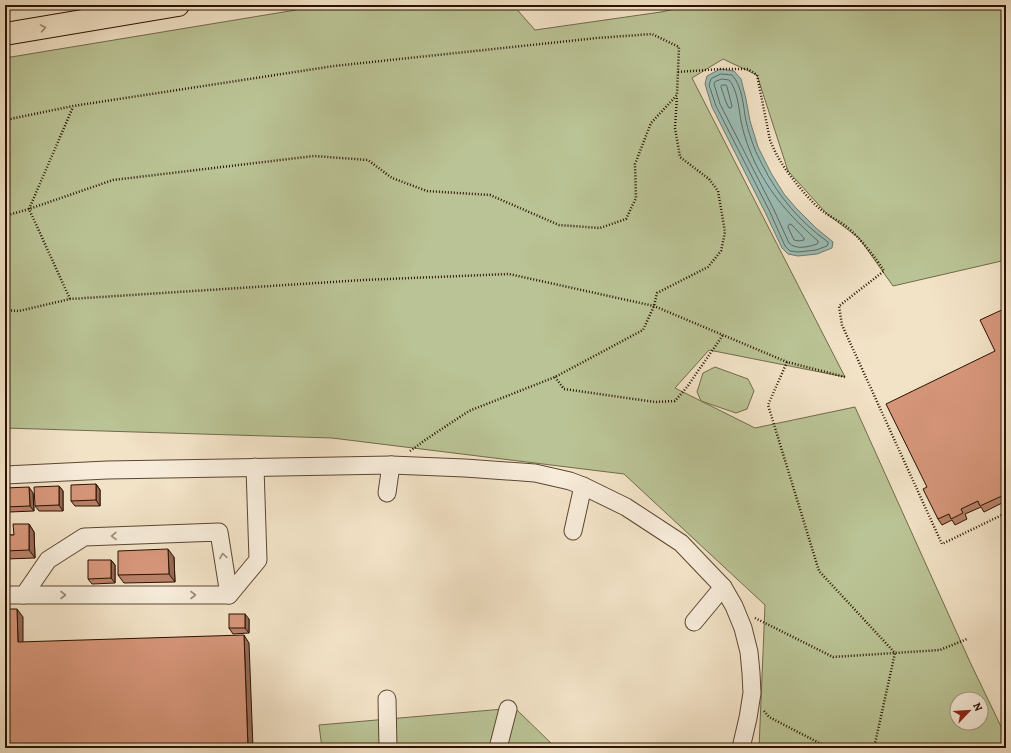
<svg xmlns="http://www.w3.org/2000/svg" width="1011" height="753" font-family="Alegreya,serif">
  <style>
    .green { fill: #bac395; stroke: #726a4a; fill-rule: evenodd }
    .water { fill: #9bbdb6; stroke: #6e796d }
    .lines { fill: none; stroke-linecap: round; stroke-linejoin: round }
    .shore { stroke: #62685b; stroke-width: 1 }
    .minor-casing { stroke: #5c4632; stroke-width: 19 }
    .highway-casing { stroke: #2a1200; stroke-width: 24 }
    .path { stroke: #2a1200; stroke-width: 2.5; stroke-dasharray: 1 2; stroke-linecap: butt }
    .minor { stroke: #f7ecda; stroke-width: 17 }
    .highway { stroke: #f2e2c6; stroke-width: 22 }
    .wall { fill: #b88169; stroke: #2a1200 }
    .shaded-wall { fill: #966955; stroke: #2a1200 }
    .building { fill: #d6967a; stroke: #2a1200 }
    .oneway { stroke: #98846d }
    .oneway2 { stroke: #9b8a78 }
  </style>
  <rect width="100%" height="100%" fill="#f2e2c6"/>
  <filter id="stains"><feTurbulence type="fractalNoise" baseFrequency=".005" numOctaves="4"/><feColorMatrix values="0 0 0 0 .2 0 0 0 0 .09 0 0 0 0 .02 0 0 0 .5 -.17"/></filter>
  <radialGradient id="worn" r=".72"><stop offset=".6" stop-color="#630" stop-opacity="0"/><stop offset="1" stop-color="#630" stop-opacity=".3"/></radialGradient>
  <g class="green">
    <path d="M326 5H513L535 30 661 12 692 5H1006V260L893 286 859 238 827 214 788 171 757 75 723 59 692 78 845 377 709 350 675 388 755 428 855 407 970 662 1006 737V748H759L765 605 624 474 332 438 5 428V58ZM957 699H981V723H957Z"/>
    <polygon points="715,367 748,379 754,391 747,409 736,413 701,401 697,392 703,373"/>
    <polygon points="515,708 556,748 322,748 319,725"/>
  </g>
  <polygon class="water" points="720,69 734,71 741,79 746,99 750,121 758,147 771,173 784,194 796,208 816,228 833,242 832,248 817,254 798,256 788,254 782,248 766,214 712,107 705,84 707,76"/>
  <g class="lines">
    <g class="shore">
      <path d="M721 74 732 75C743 87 743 106 746 121 748 130 751 139 754 147 756 153 759 158 762 164 777 195 800 222 828 242V244L827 246 816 250 798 252 790 251 785 246 770 212 716 106 709 85 711 79Z"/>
      <path d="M722 79 729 80C737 88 739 109 741 121 743 131 746 141 750 151 764 187 789 216 818 241V243L817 244C808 247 796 250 789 243L774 210 720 104 714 84 715 82Z"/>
      <polygon points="722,85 726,85 727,87 732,106 731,108 729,108 726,102 721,87"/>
      <polygon points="790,224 792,225 804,238 804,240 799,241 794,240 788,227"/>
    </g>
    <g class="minor-casing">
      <g id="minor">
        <polyline points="5,475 107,470 391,465 465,468 535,473 570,481 583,486 626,507 681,543 723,587 734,606 743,628 749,652 751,673 752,693 748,718 741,748"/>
        <polyline points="387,493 391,465"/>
        <polyline points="573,531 583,486"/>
        <polyline points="5,595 229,595 258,560 255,467"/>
        <polyline points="24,595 48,560 84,537 219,532 229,595"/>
        <polyline points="694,622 723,587"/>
        <polyline points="387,699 388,748"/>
        <polyline points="498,748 508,709"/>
      </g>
    </g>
    <g class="highway-casing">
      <polyline id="highway" points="5,34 178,5"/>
    </g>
    <g class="path">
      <path d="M678 72 720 69H748L757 75 770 140C778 161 792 179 807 196 811 200 814 204 818 207 827 216 839 220 848 228 860 238 876 258 884 271L839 306 842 325 942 544 1006 513"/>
      <polyline points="5,121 10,119 73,106 334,66 597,38 652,34 679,47 677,95 651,123 635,164 636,198 626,219 600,228 559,225 490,195 427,191 392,178 368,160 314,156 113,180 29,209 5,216"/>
      <polyline points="70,299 29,209 73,107"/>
      <polyline points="5,310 19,311 70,299 363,280 509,274 654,306 787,362 845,377"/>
      <polyline points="787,362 768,405 819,571 895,653 874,748"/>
      <polyline points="555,377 564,389 655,402 675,401 687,387 723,335"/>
      <polyline points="410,451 428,438 469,411 555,377 643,330 654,306 657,293 708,267 721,251 725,232 718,191 709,179 680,157 675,128 677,96"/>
      <polyline points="755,618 833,657 940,650 967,639"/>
      <polyline points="764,711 769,717 829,748"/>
    </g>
    <use href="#minor" class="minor"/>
    <use href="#highway" class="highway"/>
  </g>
  <g class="wall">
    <polygon points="1006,308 1006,501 984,512 981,507 965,514 967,519 955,525 952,520 942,525 938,519 927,487 995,351"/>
    <polygon points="96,484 100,490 100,506 75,506 71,501"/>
    <polygon points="59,486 63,491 63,511 39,511 35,506"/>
    <polygon points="33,493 34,511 9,512 5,507"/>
    <polygon points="5,508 7,511 8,529 5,529"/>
    <polygon points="29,524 34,532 35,558 5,559 5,535 14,535"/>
    <polygon points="174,557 175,582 124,583 118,575"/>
    <polygon points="111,560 115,565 115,583 92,584 88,579"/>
    <polygon points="249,619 249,633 233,634 229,628"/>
  </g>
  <g class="shaded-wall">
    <polygon points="96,484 100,490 100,506 96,500"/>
    <polygon points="59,486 63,491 63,511 59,505"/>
    <polygon points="29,487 33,493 34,511 30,506"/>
    <polygon points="5,508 7,511 8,529 5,525"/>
    <polygon points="29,524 34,532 35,558 29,550"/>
    <polygon points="168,549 174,557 175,582 169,574"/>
    <polygon points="111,560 115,565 115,583 111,578"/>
    <polygon points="17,609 23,617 23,650 18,642"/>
    <polygon points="245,614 249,619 249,633 245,628"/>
    <polygon points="244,635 249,643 253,748 248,748"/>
  </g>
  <g class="building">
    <polygon points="1006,308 1006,494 980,506 978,501 961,509 963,513 951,519 949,514 938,519 923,489 927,487 886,404 995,351 980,320"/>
    <polygon points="96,484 96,500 71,501 71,485"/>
    <polygon points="59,486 59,505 35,506 34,487"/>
    <polygon points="29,487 30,506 5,507 5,488"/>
    <polygon points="13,524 29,524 29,550 5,551 5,535 14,535"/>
    <polygon points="168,549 169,574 118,575 118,551"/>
    <polygon points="88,560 111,560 111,578 88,579"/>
    <polygon points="5,609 17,609 18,642 244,635 248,748 5,748"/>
    <rect x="229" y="614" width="16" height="14"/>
    <polygon points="1006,659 1006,666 1003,660"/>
  </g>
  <defs><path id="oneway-chevron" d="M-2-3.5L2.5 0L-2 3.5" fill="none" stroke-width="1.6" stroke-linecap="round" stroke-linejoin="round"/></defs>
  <use class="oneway" href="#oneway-chevron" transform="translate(43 28) rotate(-10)"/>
  <g class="oneway2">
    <use href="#oneway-chevron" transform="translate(114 536) rotate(178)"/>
    <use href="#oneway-chevron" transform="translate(223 556) rotate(-99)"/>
    <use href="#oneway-chevron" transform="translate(63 595)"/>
    <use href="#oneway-chevron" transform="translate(193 595)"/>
  </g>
  <rect width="1011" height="753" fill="none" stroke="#f2e2c6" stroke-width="20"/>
  <rect x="6" y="6" width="999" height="741" fill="none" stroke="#2a1200" stroke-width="2"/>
  <rect x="10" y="10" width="991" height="733" fill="none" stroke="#2a1200"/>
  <g transform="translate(969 711) rotate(65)"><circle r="19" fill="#f7ecda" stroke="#a59583"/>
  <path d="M0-3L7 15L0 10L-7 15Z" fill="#8f2418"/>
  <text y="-6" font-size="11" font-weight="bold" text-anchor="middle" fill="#2a1200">N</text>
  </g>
  <rect width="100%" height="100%" filter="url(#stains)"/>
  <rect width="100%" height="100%" fill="url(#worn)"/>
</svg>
